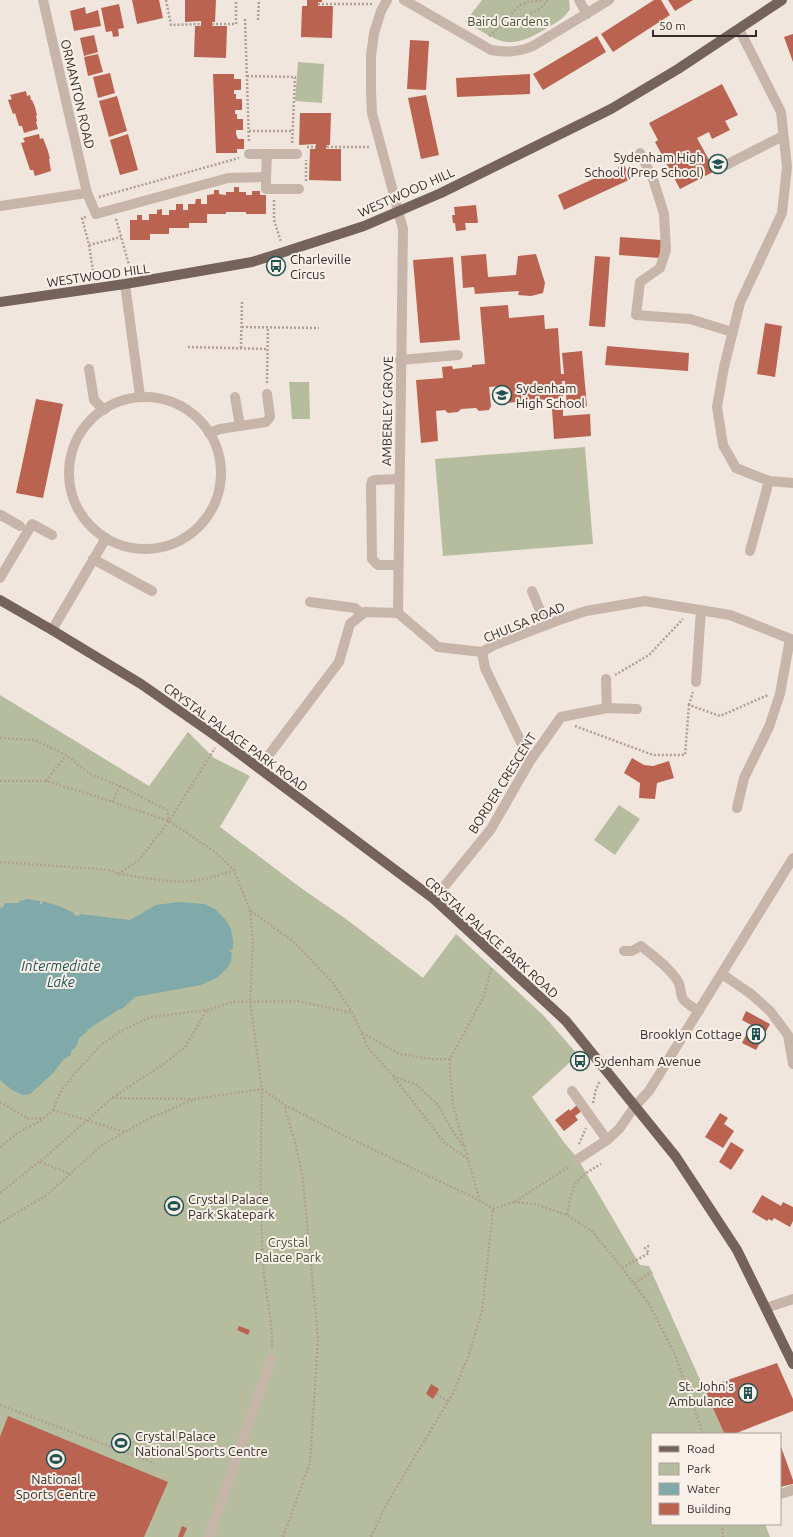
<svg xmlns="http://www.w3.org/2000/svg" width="793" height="1537" font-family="Ubuntu,sans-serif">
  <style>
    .green { fill: #b5bd9e }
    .water { fill: #7faaa9 }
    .building { fill: #ba6351 }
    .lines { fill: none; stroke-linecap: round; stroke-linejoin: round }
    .path { stroke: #b29f94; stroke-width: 2.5; stroke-dasharray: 2 2; stroke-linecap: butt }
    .minor { stroke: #c7b5aa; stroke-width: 10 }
    .major { stroke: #75625b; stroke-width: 10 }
    .labels { text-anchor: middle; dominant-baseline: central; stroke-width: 4; stroke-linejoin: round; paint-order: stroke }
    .park-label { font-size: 13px; fill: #46512f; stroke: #f8f0e9 }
    .street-label { font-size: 13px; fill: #352c29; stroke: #f8f0e9 }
    .poi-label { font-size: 13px; fill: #352c29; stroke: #f8f0e9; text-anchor: start }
    .water-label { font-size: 14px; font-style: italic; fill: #225252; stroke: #f8f0e9 }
  </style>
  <rect width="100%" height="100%" fill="#f0e6dd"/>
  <g class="green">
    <path d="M482 0H569L570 9C563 20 555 23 544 30 506 52 500 41 465 22Z"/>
    <polygon points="298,62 324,64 322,103 295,101"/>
    <polygon points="289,382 309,382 310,419 292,419"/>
    <polygon points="585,447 593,544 443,556 435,459"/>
    <polygon points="0,695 149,786 188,732 214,758 250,776 220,827 301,888 346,919 423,978 456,934 544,1016 578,1055 532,1097 563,1141 578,1159 640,1265 649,1266 724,1433 728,1434 652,1434 652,1524 765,1524 770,1537 0,1537"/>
    <polygon points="619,805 640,819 615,855 594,840"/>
  </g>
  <polygon class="water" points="28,899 40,901 40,904 42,904 43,901 59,906 74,913 74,915 79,916 80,914 130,920 156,905 179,902 204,904 215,909 226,920 231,929 233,941 233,949 229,951 232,953 231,961 228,967 217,978 201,985 135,997 122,1009 118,1010 87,1030 88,1031 79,1038 76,1047 71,1051 71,1055 64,1059 53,1073 30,1094 23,1095 12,1090 0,1080 0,908 3,907 5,903 19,903 19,901"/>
  <g class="building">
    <polygon points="132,0 159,0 163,18 137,24"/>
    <polygon points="185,0 216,0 215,22 212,22 212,26 227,26 226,58 194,57 195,26 201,26 201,21 185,22"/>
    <polygon points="307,0 322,0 322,2 318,2 318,6 333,6 332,38 301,37 302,6 307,6"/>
    <polygon points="654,0 661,0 670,15 613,52 601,34"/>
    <polygon points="668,0 693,0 675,11"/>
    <polygon points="119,4 124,28 118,29 119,36 113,37 112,31 106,32 101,8"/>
    <polygon points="85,7 86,14 98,10 101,26 74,31 70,11"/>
    <polygon points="793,34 793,62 784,37"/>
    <polygon points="94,35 98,52 84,56 80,38"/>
    <polygon points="597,36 606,52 543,90 533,74"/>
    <polygon points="410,40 429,41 426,90 407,89"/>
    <polygon points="98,54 103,72 88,76 84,57"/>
    <polygon points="110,73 115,93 98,98 93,77"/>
    <polygon points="213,74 234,74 234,79 241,79 241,90 234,90 234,94 236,94 236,99 242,99 242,110 235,110 235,114 237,114 237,119 243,119 243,130 236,130 236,134 238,139 244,139 244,149 237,149 237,153 216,153"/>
    <polygon points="530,74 530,94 457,97 456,78"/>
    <polygon points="722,84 738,115 725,121 730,130 712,139 709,132 697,138 715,171 680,189 655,142 658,140 649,123"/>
    <polygon points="26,91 27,96 30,95 31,100 32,100 35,107 37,115 36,116 37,121 36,122 38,129 24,133 22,126 19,126 15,113 13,114 8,100 12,99 10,95"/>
    <polygon points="426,95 439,155 421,159 408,98"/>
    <polygon points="117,96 127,131 109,137 99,101"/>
    <polygon points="300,113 331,113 330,145 327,145 326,149 341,149 341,181 309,180 310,149 315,149 316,144 299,145"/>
    <polygon points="39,134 40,139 43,138 48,151 50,159 49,159 51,171 35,176 33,170 30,170 21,143 25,142 23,138"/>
    <polygon points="128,134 138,170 120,175 110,140"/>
    <polygon points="624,165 631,179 564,210 558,195"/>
    <polygon points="234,187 239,187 239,192 246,192 246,195 252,195 252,191 260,191 260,195 266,195 266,214 246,214 246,212 226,212 226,214 207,214 207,223 189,223 189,228 169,228 169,234 150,234 150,240 130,240 130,220 137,220 137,215 142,215 142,220 149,220 149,214 157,214 157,210 162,209 162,215 169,215 169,210 176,210 176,204 183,204 183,210 188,210 188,204 195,204 196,199 201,199 201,204 207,204 207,195 214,194 214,190 219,190 219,194 226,195 226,192 234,192"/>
    <polygon points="476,205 478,223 465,223 466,230 456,231 455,223 453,223 452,215 455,215 454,207"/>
    <polygon points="620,237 661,240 660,258 619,255"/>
    <polygon points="486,254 488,277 516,275 518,256 536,254 545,283 543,293 531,296 518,295 519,291 475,294 474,287 463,288 461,256"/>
    <polygon points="595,256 610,257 605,327 589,326"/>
    <polygon points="453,257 460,340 420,343 413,260"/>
    <polygon points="508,305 509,318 544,315 545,329 558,328 561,374 564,374 562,353 582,351 587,407 567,409 565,381 562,381 563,398 506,403 505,386 489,387 491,406 489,410 479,411 476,408 461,409 458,412 448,413 445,410 436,411 438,441 421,443 416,380 443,378 442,367 452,366 453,369 472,367 472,365 485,364 480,307"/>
    <polygon points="765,323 782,326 775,377 757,374"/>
    <polygon points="607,346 689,353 688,371 605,365"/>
    <polygon points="36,399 63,404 43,498 16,493"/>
    <polygon points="563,408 563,416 590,414 591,436 554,439 552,409"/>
    <polygon points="632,758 644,765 653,766 669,761 674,778 657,783 655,799 639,798 640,783 624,773"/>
    <polygon points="746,1011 770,1024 756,1050 742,1043 751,1025 742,1020"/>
    <polygon points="577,1105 582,1111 575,1116 578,1120 564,1131 555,1120 569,1109 570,1111"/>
    <polygon points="720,1113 728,1118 724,1124 734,1131 723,1148 705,1137"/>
    <polygon points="731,1142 744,1150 731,1170 719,1162"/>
    <polygon points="762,1195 781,1206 783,1202 793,1207 793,1221 790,1227 774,1218 772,1221 769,1219 767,1221 752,1212"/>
    <polygon points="239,1326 250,1330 248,1335 237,1330"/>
    <polygon points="777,1363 793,1399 793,1411 734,1434 724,1433 703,1386 716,1384"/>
    <polygon points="431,1384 439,1389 433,1399 426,1394"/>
    <polygon points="8,1416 168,1482 144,1537 0,1537 0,1437"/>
    <polygon points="780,1444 793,1480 793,1484 780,1487"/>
    <polygon points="182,1526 187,1528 183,1537 178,1537"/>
  </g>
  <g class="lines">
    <g class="path">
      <polyline points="166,0 171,25 201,24"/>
      <polyline points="318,4 372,4"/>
      <polyline points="245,19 249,143"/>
      <polyline points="258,20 259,0"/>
      <path d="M508 21C525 15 536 15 548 0"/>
      <polyline points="212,24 236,24 236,0"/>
      <polyline points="489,36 507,21 513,12 520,5 528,2 544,0"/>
      <polyline points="247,76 295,77 292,144"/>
      <polyline points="249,131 292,131"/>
      <polyline points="307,147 316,147"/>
      <polyline points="327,147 370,147"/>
      <polyline points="306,181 306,160"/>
      <polyline points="99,197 239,158"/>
      <polyline points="274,200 274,220 281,242"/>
      <polyline points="86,217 82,218 89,245 94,278"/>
      <polyline points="116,219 131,272"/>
      <polyline points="89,245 121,237"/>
      <polyline points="242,327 319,328"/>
      <polyline points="188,347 268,349"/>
      <polyline points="241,348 242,300"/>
      <polyline points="267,383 268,327"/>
      <polyline points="615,675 649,655 683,619"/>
      <polyline points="689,705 693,692"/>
      <polyline points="575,726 653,755 685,755 689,705 720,716 768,695"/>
      <polyline points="0,738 35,740 66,755 90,774 120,786 167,810 169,821"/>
      <polyline points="0,781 46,781 89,794 169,821 215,852 234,870 250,910 253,941 250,1002 262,1089 285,1105 341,1134 481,1201 493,1209"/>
      <polyline points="46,781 66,755"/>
      <polyline points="112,802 120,786"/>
      <path d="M0 862 111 870 118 874C135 876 153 880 170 881 192 883 213 878 234 870"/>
      <polyline points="118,874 139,860 169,821 215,748"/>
      <polyline points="251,911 294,942 333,983 353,1014 368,1048 393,1076 445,1143 468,1159"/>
      <polyline points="362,1033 400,1054 431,1059 450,1059"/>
      <polyline points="393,1076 417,1085 438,1105 454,1133 463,1146"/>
      <polyline points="112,1098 193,1099"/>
      <polyline points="0,1102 29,1119 44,1118 53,1110 60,1093 74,1074 102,1044 123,1030 151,1017 207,1010 232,1002 298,1001 352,1013"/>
      <polyline points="593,1103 596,1089 600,1081"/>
      <polyline points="53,1110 125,1132"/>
      <polyline points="579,1144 586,1128"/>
      <polyline points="0,1147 19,1132 42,1120"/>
      <polyline points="40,1162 70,1174"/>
      <polyline points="0,1193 49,1154 112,1098 165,1063 185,1047 207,1010"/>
      <polyline points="480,1201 468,1159 453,1105 450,1073 450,1059 483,998 492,967"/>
      <polyline points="514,1202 535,1204 567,1215 593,1232 622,1268 649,1304 676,1357 703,1434"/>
      <polyline points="493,1209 514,1202 567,1168 569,1165"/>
      <path d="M567 1215C572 1185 574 1179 601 1164"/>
      <path d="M0 1223 48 1194 102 1145 150 1118 195 1099 262 1089C261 1147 260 1206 263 1264 265 1292 273 1321 272 1349"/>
      <polyline points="622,1268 649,1253 645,1248 650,1245"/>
      <polyline points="634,1283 652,1272"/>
      <polyline points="436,1394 448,1401"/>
      <polyline points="0,1405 154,1463"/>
      <polyline points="722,1524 723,1537"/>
      <polyline points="283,1537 310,1463 318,1339 303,1179 296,1146 286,1112 285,1105"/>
      <polyline points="371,1537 386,1505 453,1393 468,1357 482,1311 493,1209"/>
    </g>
    <g class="minor">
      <polyline points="387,0 381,11 374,33 371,56 371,90 372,113 403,229 398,613"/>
      <path d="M404 0 491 50C506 53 519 52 533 46L609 0"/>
      <polyline points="579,0 587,14"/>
      <polyline points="739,29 781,112 787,167 782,213 740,303 724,367 717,407 723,445 736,468 769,481 793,483"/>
      <polyline points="640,153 653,179 664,214 666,250 660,268 640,282 636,315 690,319 732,332"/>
      <polyline points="249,154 267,154"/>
      <polyline points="724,166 783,136"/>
      <polyline points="266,177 266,189 299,189"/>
      <polyline points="87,193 96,214 228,178 266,177 267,154 297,154"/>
      <polyline points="0,206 87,193 43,0"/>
      <polyline points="125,284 140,396"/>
      <polyline points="400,360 458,355"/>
      <polyline points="89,369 94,400 104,410"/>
      <polyline points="235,397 240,426"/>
      <circle cx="145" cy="473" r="76"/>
      <polyline points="209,433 220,429 266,422 270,417 267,394"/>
      <polyline points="0,516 1,515 20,526"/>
      <polyline points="750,551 769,481"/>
      <polyline points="93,559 152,591"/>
      <polyline points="398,565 378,565 372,559 371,485 372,481 375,480 399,479"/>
      <polyline points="0,578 32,524 52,535"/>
      <polyline points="532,591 546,625"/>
      <polyline points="310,602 355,608 362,614"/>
      <polyline points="52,630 106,538"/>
      <polyline points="482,652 485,668 530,761"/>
      <polyline points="606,679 607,708"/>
      <polyline points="696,682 701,610"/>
      <polyline points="259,768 339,662 350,624 365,612 398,613 438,647 482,652 494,645 559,620 586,611 645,601 730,615 793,640"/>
      <polyline points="737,808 744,778 769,727 780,694 790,639"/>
      <polyline points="434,899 491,829 530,761 561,717 607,708 637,709"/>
      <path d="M624 951H632L641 946C653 956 668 966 677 980 681 985 680 991 682 997 684 1003 694 1008 699 1011"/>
      <polyline points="722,974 751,994 770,1011 788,1035 793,1064"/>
      <polyline points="572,1091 607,1140"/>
      <polyline points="578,1159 607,1140 619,1129 635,1106 649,1091 793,858"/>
      <polyline points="766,1308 793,1299"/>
      <polyline points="780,1494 793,1490"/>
      <polyline points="209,1537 271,1359"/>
    </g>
    <g class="major">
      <polyline points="0,302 125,284 252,262 284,252 364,226 441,193 611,109 678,69 782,0"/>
      <polyline points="0,600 52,630 141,684 220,739 434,899 566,1021 676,1157 737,1250 793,1364"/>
    </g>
  </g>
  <defs>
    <g id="school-ring" transform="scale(1)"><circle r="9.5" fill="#f8f0e9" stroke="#225252" stroke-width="1.5"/><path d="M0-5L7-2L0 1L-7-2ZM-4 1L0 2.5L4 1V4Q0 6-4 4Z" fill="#225252"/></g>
    <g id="bus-ring" transform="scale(1)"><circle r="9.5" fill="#f8f0e9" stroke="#225252" stroke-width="1.5"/><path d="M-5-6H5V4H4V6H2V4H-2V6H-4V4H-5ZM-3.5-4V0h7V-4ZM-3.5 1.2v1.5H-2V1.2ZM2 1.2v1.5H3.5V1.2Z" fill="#225252"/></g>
    <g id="building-ring" transform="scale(1)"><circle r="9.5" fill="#f8f0e9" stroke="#225252" stroke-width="1.5"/><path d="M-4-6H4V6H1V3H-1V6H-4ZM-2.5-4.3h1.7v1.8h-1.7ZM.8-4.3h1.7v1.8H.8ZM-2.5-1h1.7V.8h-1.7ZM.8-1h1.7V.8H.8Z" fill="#225252"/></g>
    <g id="stadium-ring" transform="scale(1)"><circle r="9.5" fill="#f8f0e9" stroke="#225252" stroke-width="1.5"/><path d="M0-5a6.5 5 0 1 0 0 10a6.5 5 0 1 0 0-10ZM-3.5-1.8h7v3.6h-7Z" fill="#225252"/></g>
  </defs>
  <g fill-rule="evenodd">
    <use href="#school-ring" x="718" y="164"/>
    <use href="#bus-ring" x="276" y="266"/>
    <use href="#school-ring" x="502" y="395"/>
    <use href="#building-ring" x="756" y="1034"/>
    <use href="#bus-ring" x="580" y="1061"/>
    <use href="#stadium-ring" x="174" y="1206"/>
    <use href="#building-ring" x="748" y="1393"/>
    <use href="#stadium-ring" x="121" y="1443"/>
    <use href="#stadium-ring" x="56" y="1459"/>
  </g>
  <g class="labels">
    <g class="park-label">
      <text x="508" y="21">Baird Gardens</text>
      <text x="288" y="1242">Crystal<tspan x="288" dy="15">Palace Park</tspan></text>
    </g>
    <g class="street-label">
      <text transform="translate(78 94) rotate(77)">ORMANTON ROAD</text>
      <text transform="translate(406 192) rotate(-24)">WESTWOOD HILL</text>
      <text transform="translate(98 275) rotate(-8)">WESTWOOD HILL</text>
      <text transform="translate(387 411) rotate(-89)">AMBERLEY GROVE</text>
      <text transform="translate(524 622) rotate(-22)">CHULSA ROAD</text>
      <text transform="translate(236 737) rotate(36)">CRYSTAL PALACE PARK ROAD</text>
      <text transform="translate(502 783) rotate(-58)">BORDER CRESCENT</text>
      <text transform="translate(492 937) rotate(42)">CRYSTAL PALACE PARK ROAD</text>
    </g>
    <g class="poi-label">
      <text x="704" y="157" text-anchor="end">Sydenham High<tspan x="704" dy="15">School (Prep School)</tspan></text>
      <text x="290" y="259">Charleville<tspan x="290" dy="15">Circus</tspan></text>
      <text x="516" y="388">Sydenham<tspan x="516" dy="15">High School</tspan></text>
      <text x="742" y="1034" text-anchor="end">Brooklyn Cottage</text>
      <text x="594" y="1061">Sydenham Avenue</text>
      <text x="188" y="1199">Crystal Palace<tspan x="188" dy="15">Park Skatepark</tspan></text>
      <text x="734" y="1386" text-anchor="end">St. John's<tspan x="734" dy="15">Ambulance</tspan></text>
      <text x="135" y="1436">Crystal Palace<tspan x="135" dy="15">National Sports Centre</tspan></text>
      <text x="56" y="1479" text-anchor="middle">National<tspan x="56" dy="15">Sports Centre</tspan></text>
    </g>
    <g class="water-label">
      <text x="61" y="966">Intermediate<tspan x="61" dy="16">Lake</tspan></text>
    </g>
  </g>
  <rect x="651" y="1433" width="130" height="92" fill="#f8f0e9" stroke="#aaa29c"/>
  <rect x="659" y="1446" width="20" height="6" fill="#75625b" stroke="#aaa29c"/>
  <text x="687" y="1453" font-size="12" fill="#352c29">Road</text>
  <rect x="659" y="1463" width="20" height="12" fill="#b5bd9e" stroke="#aaa29c"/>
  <text x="687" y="1473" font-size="12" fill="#352c29">Park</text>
  <rect x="659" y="1483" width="20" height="12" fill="#7faaa9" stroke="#aaa29c"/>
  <text x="687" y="1493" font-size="12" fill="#352c29">Water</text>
  <rect x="659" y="1503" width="20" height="12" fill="#ba6351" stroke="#aaa29c"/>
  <text x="687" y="1513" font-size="12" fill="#352c29">Building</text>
  <path d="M653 30v6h103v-6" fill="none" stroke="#352c29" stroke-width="2"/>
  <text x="659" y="30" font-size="12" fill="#352c29" stroke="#f8f0e9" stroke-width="3" paint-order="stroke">50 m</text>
</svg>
